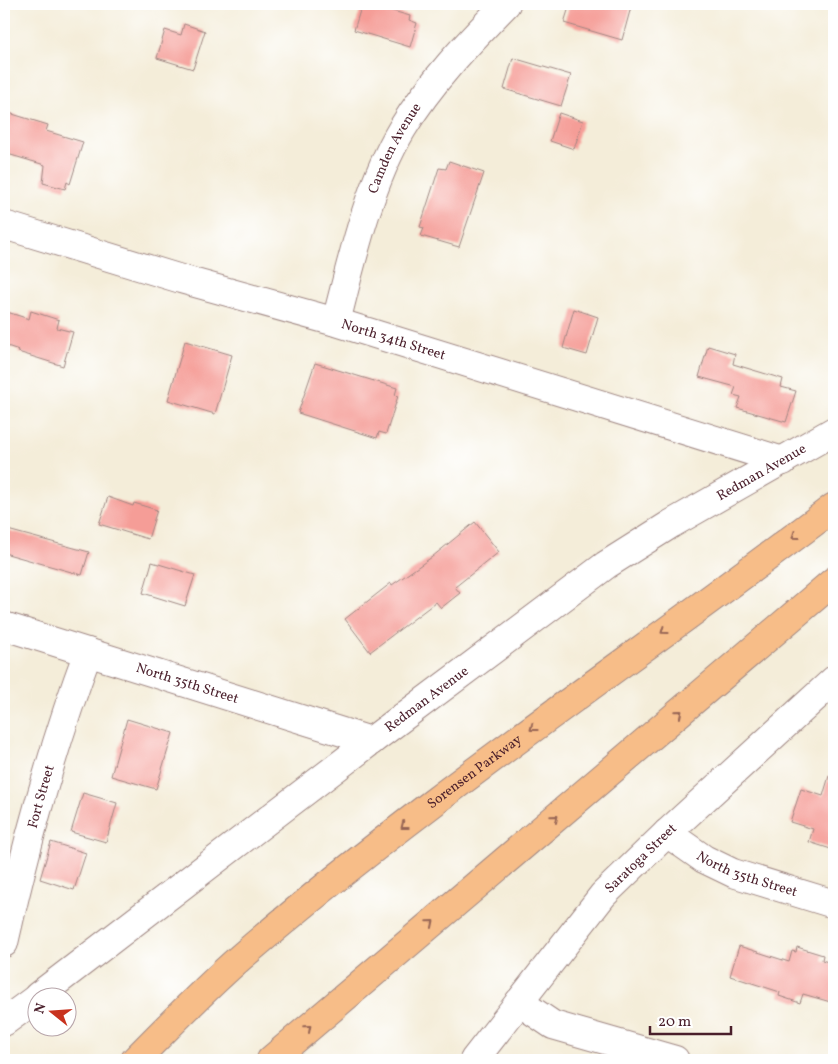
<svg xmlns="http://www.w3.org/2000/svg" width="838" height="1064" font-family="Vollkorn,serif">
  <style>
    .building { fill: #f59d97 }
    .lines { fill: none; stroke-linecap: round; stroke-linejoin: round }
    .minor-casing { stroke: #9f8682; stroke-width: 30 }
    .major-casing { stroke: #9f8682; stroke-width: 30 }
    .minor { stroke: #fff; stroke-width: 28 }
    .major { stroke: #f7bd88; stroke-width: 28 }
    .oneway { stroke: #986655 }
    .labels { text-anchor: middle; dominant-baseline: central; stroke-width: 4.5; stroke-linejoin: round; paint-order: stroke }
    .street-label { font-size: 14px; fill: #4a1f2b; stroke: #fff }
  </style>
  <rect width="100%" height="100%" fill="#fff"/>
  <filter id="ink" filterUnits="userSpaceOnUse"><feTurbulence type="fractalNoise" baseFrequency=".02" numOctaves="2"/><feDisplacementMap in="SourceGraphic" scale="10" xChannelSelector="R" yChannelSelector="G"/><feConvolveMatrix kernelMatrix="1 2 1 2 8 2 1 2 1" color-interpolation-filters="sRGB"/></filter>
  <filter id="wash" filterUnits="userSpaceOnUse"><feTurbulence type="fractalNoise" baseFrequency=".0096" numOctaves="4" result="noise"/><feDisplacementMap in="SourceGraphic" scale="20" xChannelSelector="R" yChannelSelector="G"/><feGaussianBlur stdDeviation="1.12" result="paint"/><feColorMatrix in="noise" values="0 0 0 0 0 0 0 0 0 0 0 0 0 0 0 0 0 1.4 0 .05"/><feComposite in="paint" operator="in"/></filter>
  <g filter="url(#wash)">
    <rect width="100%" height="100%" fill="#f4edd9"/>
    <g id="blocks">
      <g class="building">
        <polygon points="362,4 369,4 410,16 409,20 417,23 410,47 354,30"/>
        <polygon points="570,4 619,4 631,7 622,40 564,23"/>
        <polygon points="184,24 205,31 193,69 157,58 165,30 181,35"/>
        <polygon points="513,58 571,75 561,106 504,89"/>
        <polygon points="9,113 48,125 46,131 83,142 70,184 67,182 65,189 43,183 45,165 4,153 4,132"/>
        <polygon points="559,113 583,121 574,149 550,141"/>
        <polygon points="449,161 484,173 459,247 421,236 424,228 420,227 439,168 446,169"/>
        <polygon points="574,309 598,317 587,355 563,348"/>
        <polygon points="4,311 29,319 31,311 59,320 57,328 73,332 63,366 18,352 19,350 4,345"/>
        <polygon points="185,341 232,355 215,414 168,400"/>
        <polygon points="708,346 735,354 733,364 783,379 781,387 796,391 786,422 737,408 741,397 733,395 736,387 699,377"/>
        <polygon points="315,363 397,388 395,395 398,396 386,434 379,432 377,438 298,413"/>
        <polygon points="108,497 133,506 134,503 157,510 148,539 99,524"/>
        <polygon points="475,522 499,552 455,587 460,593 441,608 436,602 370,652 345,619 391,583 392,585 432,557"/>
        <polygon points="4,529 89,552 82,575 4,553"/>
        <polygon points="152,562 195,575 185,606 143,593"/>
        <polygon points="127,719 173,733 156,789 111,776"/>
        <polygon points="829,776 834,777 834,850 809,842 813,829 790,822 801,789 823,796"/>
        <polygon points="83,793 117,803 106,842 71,832"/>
        <polygon points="51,842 86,853 74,890 40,879"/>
        <polygon points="739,946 789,962 792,951 796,952 797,947 823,955 822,960 834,964 834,1003 803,994 800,1003 779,996 780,992 730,976"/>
      </g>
    </g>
  </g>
  <g filter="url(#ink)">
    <use href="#blocks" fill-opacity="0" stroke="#9f8682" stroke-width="1"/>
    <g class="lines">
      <g class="minor-casing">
        <g id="minor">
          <path id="s1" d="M4 225 181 279 336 322 783 461"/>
          <path id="s2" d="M336 322C352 259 369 184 402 129 431 81 468 43 506 4"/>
          <path id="s3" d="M4 626 371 741"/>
          <path id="s4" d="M667 833 704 859 733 873 834 904"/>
          <path id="s5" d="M4 943C26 845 53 746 88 652"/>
          <path id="s6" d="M38 996 371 741 606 565 671 524 834 431"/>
          <polyline points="519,1002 553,1025 675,1060"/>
          <polyline points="4,1022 38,997"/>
          <path id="s7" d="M474 1060 603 895 667 833 834 680"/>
        </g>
      </g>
      <g class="major-casing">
        <g id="major">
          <path id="s8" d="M135 1060C169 1026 204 989 241 957 429 795 637 657 834 507"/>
          <polyline points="271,1060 834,581"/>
        </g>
      </g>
      <use href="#minor" class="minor"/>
      <use href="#major" class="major"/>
    </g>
    <defs><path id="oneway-chevron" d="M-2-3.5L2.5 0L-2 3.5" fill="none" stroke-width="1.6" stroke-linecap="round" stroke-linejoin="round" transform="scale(1.25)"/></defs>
    <g class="oneway">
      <use href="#oneway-chevron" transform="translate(795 536) rotate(144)"/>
      <use href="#oneway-chevron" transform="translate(664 631) rotate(144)"/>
      <use href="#oneway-chevron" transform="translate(679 713) rotate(-40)"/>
      <use href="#oneway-chevron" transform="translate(533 728) rotate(143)"/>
      <use href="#oneway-chevron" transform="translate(555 818) rotate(-40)"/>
      <use href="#oneway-chevron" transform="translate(404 826) rotate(142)"/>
      <use href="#oneway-chevron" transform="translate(431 923) rotate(-40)"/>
      <use href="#oneway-chevron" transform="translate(308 1028) rotate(-41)"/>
    </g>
  </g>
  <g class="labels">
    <g class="street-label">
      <text stroke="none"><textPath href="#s2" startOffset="184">Camden Avenue</textPath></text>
      <text stroke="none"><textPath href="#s1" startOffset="406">North 34th Street</textPath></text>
      <text stroke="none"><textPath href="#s6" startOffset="894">Redman Avenue</textPath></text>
      <text stroke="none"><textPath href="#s3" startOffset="192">North 35th Street</textPath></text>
      <text stroke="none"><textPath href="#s6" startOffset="489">Redman Avenue</textPath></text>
      <text stroke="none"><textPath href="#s8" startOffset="446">Sorensen Parkway</textPath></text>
      <text stroke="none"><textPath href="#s5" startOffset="151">Fort Street</textPath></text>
      <text stroke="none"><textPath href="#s7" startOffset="262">Saratoga Street</textPath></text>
      <text stroke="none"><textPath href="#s4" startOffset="91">North 35th Street</textPath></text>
    </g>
  </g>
  <rect width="838" height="1064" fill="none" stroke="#fff" stroke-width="20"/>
  <g transform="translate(52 1012) rotate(287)"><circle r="24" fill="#ffffff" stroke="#b7a5aa"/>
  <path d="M0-4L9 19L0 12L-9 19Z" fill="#c8321e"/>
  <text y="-8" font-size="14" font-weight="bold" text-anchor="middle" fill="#4a1f2b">N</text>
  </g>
  <path d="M650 1026v8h81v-8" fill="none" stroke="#4a1f2b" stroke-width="2.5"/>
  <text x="658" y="1026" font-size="15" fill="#4a1f2b" stroke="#ffffff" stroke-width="4" paint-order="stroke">20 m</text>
</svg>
